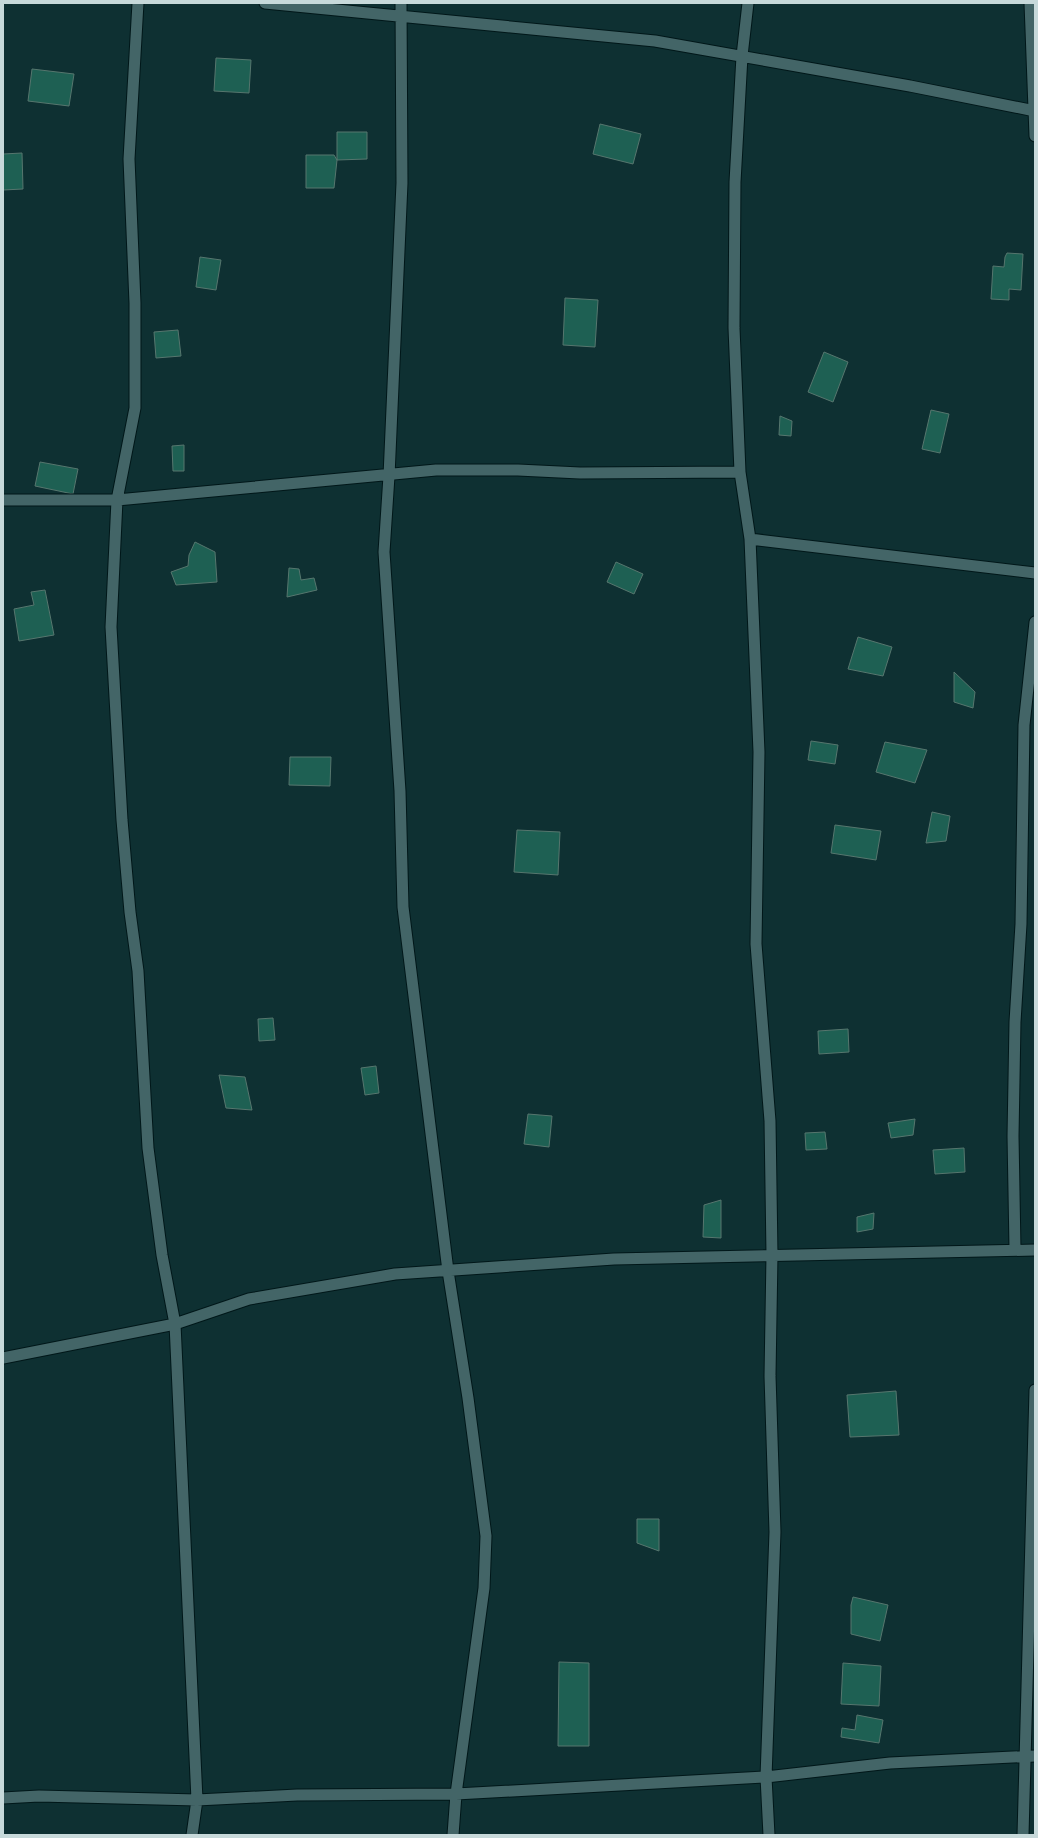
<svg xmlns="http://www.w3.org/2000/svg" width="1038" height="1838" viewBox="0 0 1038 1838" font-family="'Asap Condensed',sans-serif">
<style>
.building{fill:#1e6053;stroke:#56766e}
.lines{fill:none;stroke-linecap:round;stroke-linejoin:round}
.minor-casing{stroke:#001719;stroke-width:13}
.minor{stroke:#436567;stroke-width:11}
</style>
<rect width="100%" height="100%" fill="#0e3032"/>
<!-- building -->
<path class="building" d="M216 58 251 60 249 93 214 91Z
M32 69 74 74 69 106 28 101Z
M600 124 641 134 633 164 593 154Z
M337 132H367V159L337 160Z
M22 153 23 189 3 190V154Z
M306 155H334L337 160 334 188H306Z
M1007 253 1023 254 1021 290 1009 289V300L991 299 993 266 1004 267 1005 257Z
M200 257 221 260 216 290 196 287Z
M565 298 598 300 595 347 563 345Z
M178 330 181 356 156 358 154 332Z
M824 352 848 362 833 402 808 392Z
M931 410 949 414 940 453 922 449Z
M780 416 792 421 791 436 779 435Z
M184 445V471H173L172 446Z
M40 462 78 469 73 494 35 486Z
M195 542 215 552 217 582 176 585 171 572 188 566 189 555Z
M616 562 643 574 634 594 607 582Z
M289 568 299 569 301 580 314 578 317 590 287 597Z
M45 590 54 635 19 641 14 609 34 605 31 592Z
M858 637 892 647 883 676 848 669Z
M954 672 975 692 973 708 954 702Z
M811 741 838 745 835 764 808 760Z
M885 742 927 750 915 783 876 772Z
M290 757H331L330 786 289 785Z
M932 812 950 816 946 841 926 843Z
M835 825 881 831 876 860 831 853Z
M517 830 560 832 558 875 514 872Z
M273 1018 275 1040 259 1041 258 1019Z
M848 1029 849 1052 819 1054 818 1031Z
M376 1066 379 1093 365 1095 361 1068Z
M219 1075 245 1077 252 1110 226 1108Z
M528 1114 552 1116 549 1147 524 1144Z
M915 1119 913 1135 891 1138 888 1123Z
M825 1132 827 1149 806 1150 805 1133Z
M964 1148 965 1172 935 1174 933 1150Z
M721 1200V1238L703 1237 704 1205Z
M874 1213 873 1229 857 1232V1217Z
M896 1391 899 1435 850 1437 847 1395Z
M637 1519H659V1551L637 1543Z
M853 1597 888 1605 880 1641 851 1634V1605Z
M559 1662 589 1663V1746H558Z
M843 1663 881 1666 879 1706 841 1704Z
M857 1715 883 1720 879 1743 841 1737 842 1728 855 1730Z"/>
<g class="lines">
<defs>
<path id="minor" d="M138 3 129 159 135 303V408L117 500 111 627 122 820 130 912 138 971 148 1148 162 1255 175 1324 197 1800 192 1835
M265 3 655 41 910 86 1035 111
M401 3 402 183 389 476 384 552 400 791 403 907 448 1271 468 1398 486 1536 484 1588 456 1794 453 1835
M748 3 742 56 735 182 734 328 740 472 750 539 759 752 756 944 770 1121 772 1255 770 1376 775 1532 766 1777 769 1835
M1030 3 1035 136
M3 500H117L436 470H518L580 473 740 472
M750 539 1035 573
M1015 1249 1013 1136 1015 1022 1021 924 1024 725 1035 622
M3 1358 175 1324 249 1299 395 1274 614 1259 1035 1250
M3 1798 39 1796 197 1800 297 1795 456 1794 766 1777 890 1763 1035 1756
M1023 1835 1035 1390"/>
</defs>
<!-- minor casing -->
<use href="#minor" class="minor-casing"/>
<!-- minor -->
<use href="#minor" class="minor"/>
</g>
<!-- border -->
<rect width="1038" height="1838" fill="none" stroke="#c7d9da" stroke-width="8"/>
</svg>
